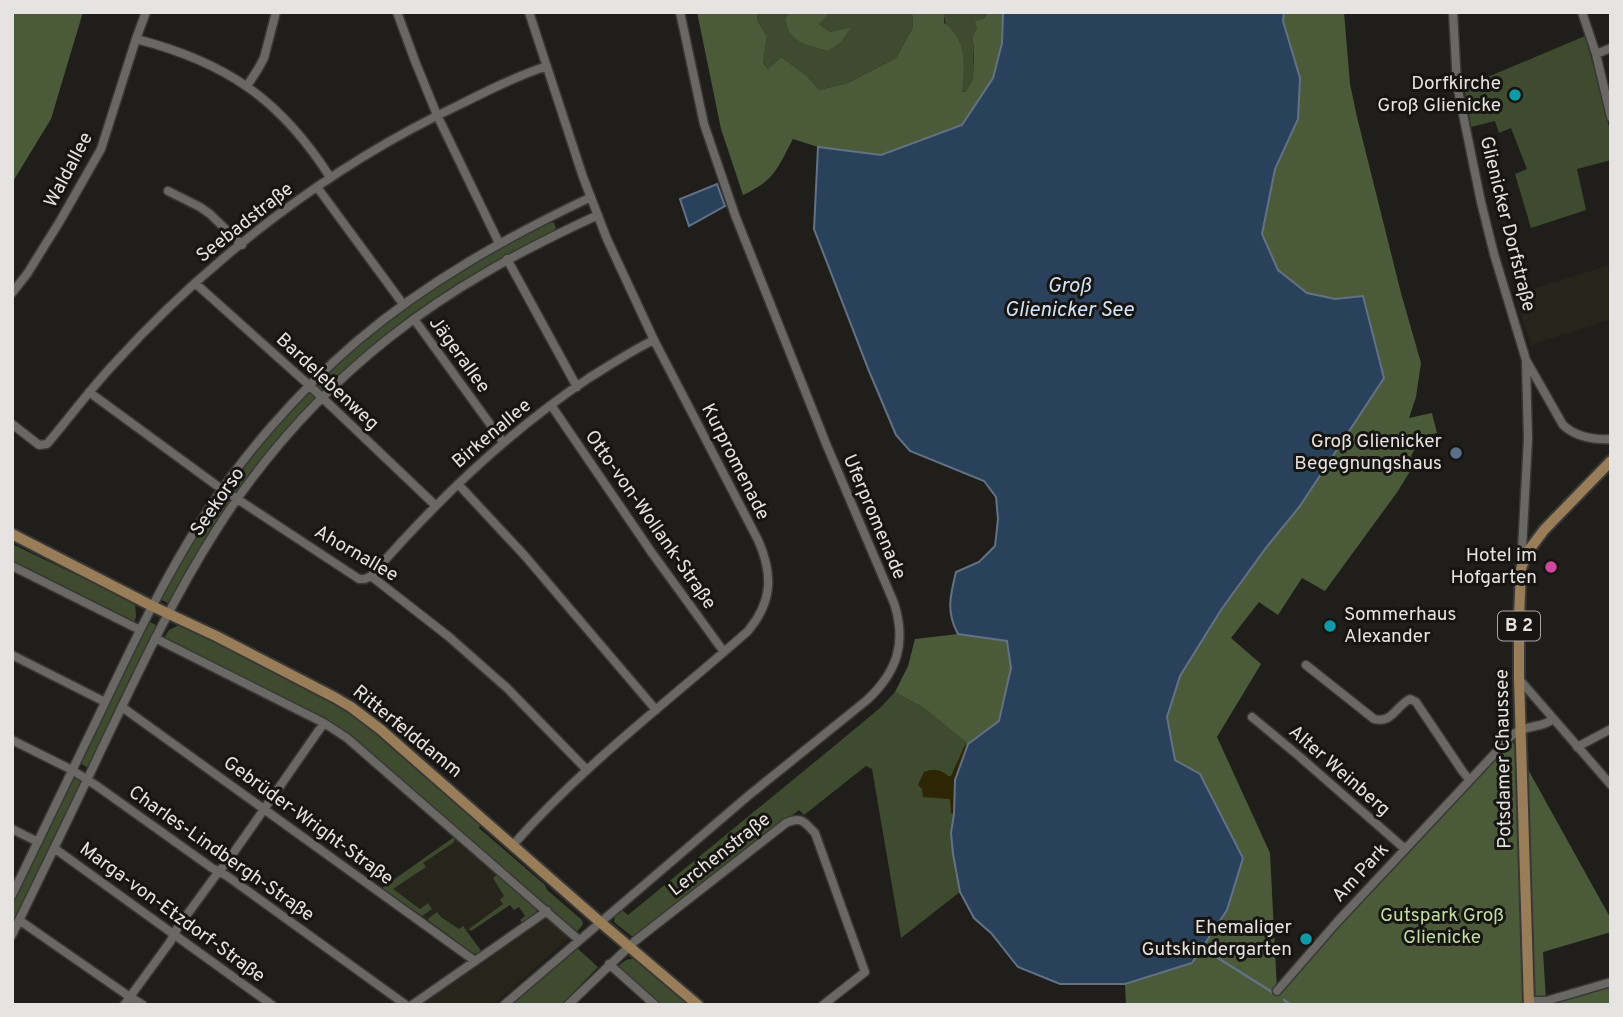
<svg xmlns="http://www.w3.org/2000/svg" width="1623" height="1017" viewBox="0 0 1623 1017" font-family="Overpass,sans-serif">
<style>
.built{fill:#27241b}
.green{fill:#3e4b2e}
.forest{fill:#4b5b39}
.sand{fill:#2d2504}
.water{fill:#2a415c;stroke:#627284;stroke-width:2}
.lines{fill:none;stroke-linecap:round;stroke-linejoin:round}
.stream{stroke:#627284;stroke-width:2.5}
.minor-casing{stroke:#393836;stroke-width:11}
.major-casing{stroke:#393836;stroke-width:14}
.minor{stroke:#696864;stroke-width:8}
.major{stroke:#997d59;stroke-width:10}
.culture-dot{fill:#0f9aa8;stroke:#161512;stroke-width:2.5}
.service-dot{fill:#5c6f8a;stroke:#161512;stroke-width:2.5}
.hotel-dot{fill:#d1479c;stroke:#161512;stroke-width:2.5}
.labels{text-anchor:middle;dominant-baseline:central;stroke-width:6;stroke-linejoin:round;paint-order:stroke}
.shield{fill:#161512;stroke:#a7a6a4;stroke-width:2}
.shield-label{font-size:18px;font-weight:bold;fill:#e5e4e2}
.poi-label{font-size:19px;fill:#e5e4e2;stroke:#161512;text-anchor:end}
.street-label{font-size:19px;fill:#e5e4e2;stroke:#161512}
.park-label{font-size:19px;fill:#c2dea3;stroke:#161512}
.water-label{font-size:21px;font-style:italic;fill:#d1e3f8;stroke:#161512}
</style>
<rect width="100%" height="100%" fill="#1f1e1b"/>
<!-- built -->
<path class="built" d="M1611 264V319L1531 345 1515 295Z
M454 837 520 895 455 940 382 888Z
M543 919 549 920 567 936V940L493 1005H421Z"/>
<!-- green -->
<path class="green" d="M757 12H790L785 19C791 44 807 45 828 51L851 27 830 32 819 24 827 16V12H912L913 27 896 58 848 83 819 90 806 75 781 57 768 69 763 63 767 36 758 22Z
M945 12H988L984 19 977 27 972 38 974 49 973 59V79L966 91 961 92C966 65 943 40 945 12Z
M1585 36 1599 86 1611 135V160L1577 169 1586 210 1531 228 1515 174 1527 169 1511 128 1499 133 1495 121 1471 127 1464 87Z
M549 221 554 223 556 228 555 230 463 281 418 312 324 392 321 393 315 387V385C345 356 376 328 410 304 454 272 501 246 549 221Z
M310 390 317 396V399L238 493 235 494 229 489V486L284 417Z
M224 493 233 500 170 604 160 599 201 526Z
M12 544 135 603 136 617 134 623 12 562Z
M148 621 158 626 89 768 79 763Z
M179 625 297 681 352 713 376 731 481 822 479 828 545 885 547 890 582 920 583 924 577 932 573 930 343 730 164 638 169 630Z
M895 692 924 708 968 744 955 780 954 814 951 833 953 854 960 892 901 938 872 769 866 766 804 815 799 810 634 938 614 922 615 914 621 909 628 915 833 747 880 708Z
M74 778 79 779 81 786 12 928V902L71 781Z
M454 837 455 839 453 843 423 863 426 867 393 889 420 909 428 903 432 909 422 916 382 888Z
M497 875 537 909 536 914 523 923 520 920 525 916 519 907 514 910 510 905 471 931 469 929 503 904 500 900 504 896 493 878Z
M437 912 441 917 459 929 463 926 482 952 474 954 428 920 430 917Z
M576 947 598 967 561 1005H509Z
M635 958 692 1005H660L619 968 618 966 626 960Z"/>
<!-- forest -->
<path class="forest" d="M12 12H83L51 119 12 183Z
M697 12H757L758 22 767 36 763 63 768 69 781 57 806 75 819 90 848 83 896 58 913 27 912 12H945L944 23C968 41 964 65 962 92L966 91 973 79 974 48 972 38 977 27 975 21 984 19 988 12H1003L1002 43 993 78 962 125 881 155 818 147 793 139C777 169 775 180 743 195L721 129Z
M790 12H827V16L819 24 830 32 851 27 841 42 828 51C807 45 790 44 785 19Z
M1284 12H1344L1350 84 1357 117 1401 293 1421 363 1416 397 1409 418 1432 413 1437 433 1421 437 1411 456 1415 463 1398 491 1325 591 1302 578 1278 615 1259 602 1231 638 1261 664 1217 737 1270 853 1277 990 1510 737 1611 919V932L1543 952 1546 1000 1611 983V1005H1126L1125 984 1192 963 1200 774 1175 760 1167 717 1180 676 1220 610 1265 549 1300 506 1384 378 1363 296 1336 299 1307 293 1278 270 1261 234 1275 169 1298 119 1300 78 1283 21Z
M958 634 1007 641 1011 668 999 721 968 744 924 708 895 692 908 666 915 639Z"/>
<!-- sand -->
<path class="sand" d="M968 744 955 780 954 814 951 813 950 799 923 797 922 789 918 785 924 772C934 768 940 769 948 776H951L965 745Z"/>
<!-- water -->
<path class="water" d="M1003 12H1284L1283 21 1300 78 1298 119 1275 169 1262 234 1278 270 1307 293 1335 299 1363 296 1384 378 1300 506 1265 549 1221 610 1180 676 1167 717 1175 760 1200 774 1243 858 1227 910 1192 963 1125 984H1060L1018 967 991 933 974 918 960 892 953 854 951 833 954 814 955 780 968 744 999 721 1011 668 1007 641 958 634C946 612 950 596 956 572L979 562 995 546 998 519 996 497 984 481 910 451 896 435 869 371 814 229 818 147 881 155 962 125 993 78 1002 43Z
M717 184 725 206 689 226 680 199Z"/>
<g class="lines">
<!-- stream -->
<path class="stream" d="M1202 948 1272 992
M1284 1000 1291 1005"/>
<defs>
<path id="minor" d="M397 12 415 61 437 115 499 243
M1453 12 1457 85 1481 202 1494 254 1526 360 1563 425C1576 437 1593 440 1611 439
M1582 12 1596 54 1611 117
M136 39C226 62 280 99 330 177
M1596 54 1611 48
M247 86 258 69 264 58 276 12
M317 187 403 304
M168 191 200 207 210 214 242 245
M507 259 577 387
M195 283 310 386 435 505
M12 293 27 274 60 221 101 149 136 39 146 12
M414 319 503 442
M89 392 216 485 359 579H365L371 576
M551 405 652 553 724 652
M12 424 39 445 47 444C69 418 89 391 112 366 209 259 328 167 459 105 487 91 517 76 547 66
M458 484 525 556 656 710
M1526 554 1522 550 1528 439 1526 363
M12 566 140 630
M371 576C436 501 506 433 589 378 610 365 631 351 654 340
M371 576 448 636 507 688 586 769
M155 638 324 723 347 738 579 940
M12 655 105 702
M1306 665 1374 719C1392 724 1396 706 1410 699L1416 702 1463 772 1469 779
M1519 679 1611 785
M122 707 475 961
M1252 717 1300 757 1405 849
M12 740 72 770 97 786 212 868 227 876 406 1005
M1577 747 1611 729
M1499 749C1505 742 1512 733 1521 730 1532 725 1544 727 1553 719
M12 829 38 842
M513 845C583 765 669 701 748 631 773 601 773 574 758 540L654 340 607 239 583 177 529 12
M54 848 272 1005
M12 895C41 834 71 774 100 713 131 648 162 582 201 521 241 456 299 391 357 341 428 281 507 237 591 197
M19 920 130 997 143 1005
M12 935C43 871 74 808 104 744 139 671 173 598 217 529 263 457 322 391 389 338 453 287 524 249 598 215
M609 964 655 1005
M1277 991 1337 922 1498 750
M1529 1001H1546L1611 982
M124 1005 170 942 178 927 219 871 224 866C258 819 290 771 324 723
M412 1005 547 911
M504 1005 748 796 867 700C897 672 907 643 894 603L827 446 735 215 704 124 680 12
M568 1005 635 941 786 823C802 816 804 822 815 833L865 972 823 1005"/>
<path id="major" d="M12 534 152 606 216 636 334 697 351 707 380 729 600 922 698 1005
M1529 1005 1519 679V618L1521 569 1526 554 1544 530 1611 461"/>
</defs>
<!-- minor casing -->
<use href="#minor" class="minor-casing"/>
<!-- major casing -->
<use href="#major" class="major-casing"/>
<!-- minor -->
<use href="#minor" class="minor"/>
<!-- major -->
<use href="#major" class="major"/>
</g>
<!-- markers -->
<g class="culture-dot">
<circle cx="1515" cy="95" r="7"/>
<circle cx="1330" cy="626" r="7"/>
<circle cx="1306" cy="939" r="7"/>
</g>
<circle class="service-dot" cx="1456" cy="453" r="7"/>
<circle class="hotel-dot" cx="1551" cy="567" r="7"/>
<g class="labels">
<!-- shield labels -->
<rect class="shield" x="1498" y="611.5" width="42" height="29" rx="5"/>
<g class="shield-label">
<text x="1519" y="626">B 2</text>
</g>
<!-- poi labels -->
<g class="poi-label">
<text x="1501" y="84">Dorfkirche<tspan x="1501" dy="22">Groß Glienicke</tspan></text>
<text x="1442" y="442">Groß Glienicker<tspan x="1442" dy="22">Begegnungshaus</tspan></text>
<text x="1537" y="556">Hotel im<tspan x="1537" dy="22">Hofgarten</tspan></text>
<text x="1344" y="615" text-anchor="start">Sommerhaus<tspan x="1344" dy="22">Alexander</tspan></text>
<text x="1292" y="928">Ehemaliger<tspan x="1292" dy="22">Gutskindergarten</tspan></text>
</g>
<!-- street labels -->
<g class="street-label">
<text transform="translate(69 170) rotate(-62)">Waldallee</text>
<text transform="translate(245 223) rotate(-38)">Seebadstraße</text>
<text transform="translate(1507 224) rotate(76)">Glienicker Dorfstraße</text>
<text transform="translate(459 355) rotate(54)">Jägerallee</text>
<text transform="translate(327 382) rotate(43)">Bardelebenweg</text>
<text transform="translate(492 434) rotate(-40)">Birkenallee</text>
<text transform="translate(735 462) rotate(63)">Kurpromenade</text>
<text transform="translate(218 502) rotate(-55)">Seekorso</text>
<text transform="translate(874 517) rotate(67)">Uferpromenade</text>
<text transform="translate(650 520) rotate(55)">Otto-von-Wollank-Straße</text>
<text transform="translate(356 554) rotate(30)">Ahornallee</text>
<text transform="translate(407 732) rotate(39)">Ritterfelddamm</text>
<text transform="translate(1504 759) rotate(-91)">Potsdamer Chaussee</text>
<text transform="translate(1339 771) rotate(41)">Alter Weinberg</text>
<text transform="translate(308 821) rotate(36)">Gebrüder-Wright-Straße</text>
<text transform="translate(221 854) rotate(35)">Charles-Lindbergh-Straße</text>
<text transform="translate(720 855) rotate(-38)">Lerchenstraße</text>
<text transform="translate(1361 873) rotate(-47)">Am Park</text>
<text transform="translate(172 913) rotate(36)">Marga-von-Etzdorf-Straße</text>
</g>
<!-- park labels -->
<g class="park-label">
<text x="1442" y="916">Gutspark Groß<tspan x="1442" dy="22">Glienicke</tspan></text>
</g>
<!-- water labels -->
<g class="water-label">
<text x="1069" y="286">Groß<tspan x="1069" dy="24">Glienicker See</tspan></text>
</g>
</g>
<!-- border -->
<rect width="1623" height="1017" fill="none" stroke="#e5e4e2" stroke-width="28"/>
</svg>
